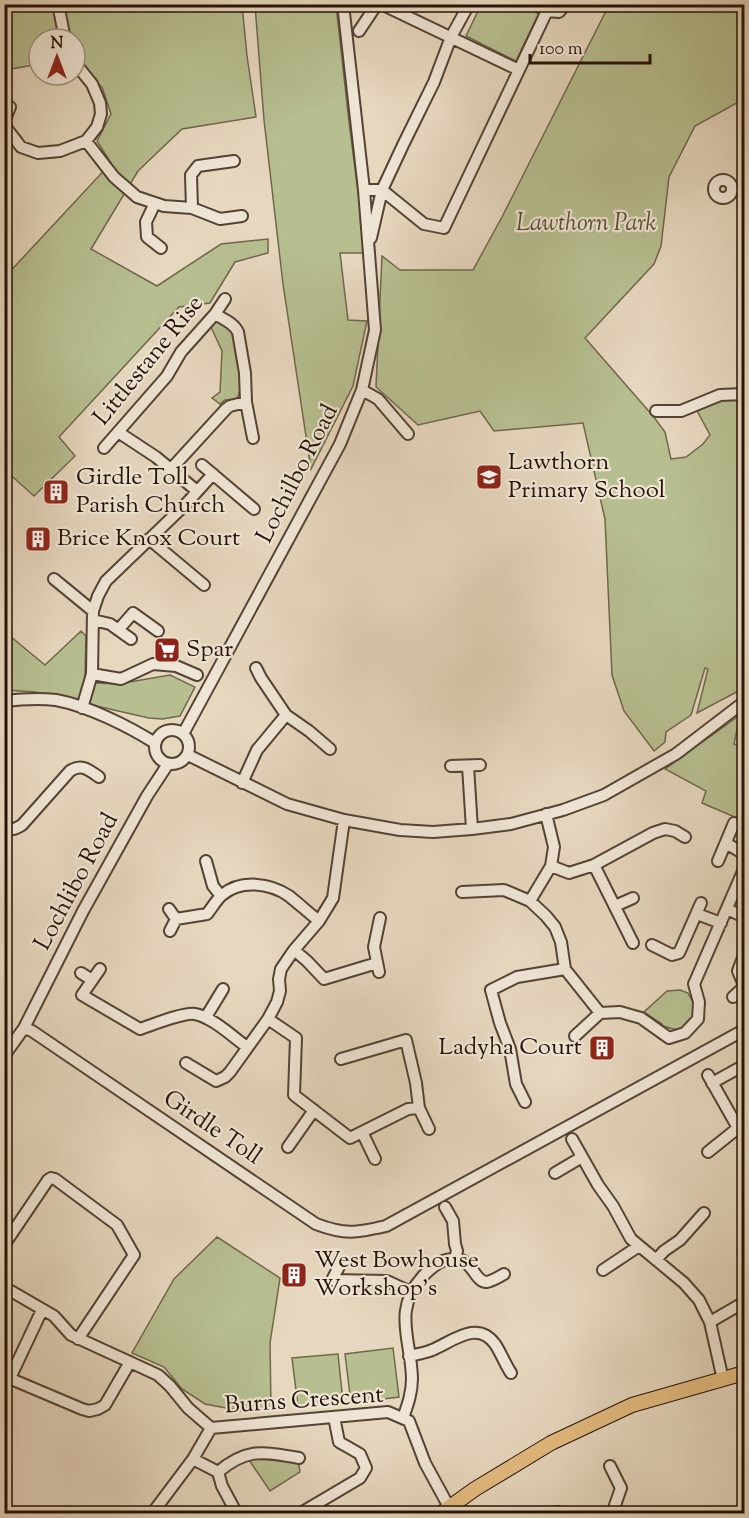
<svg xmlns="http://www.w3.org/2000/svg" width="749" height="1518" viewBox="0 0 749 1518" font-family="'Sorts Mill Goudy',serif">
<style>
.green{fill:#b7be90;stroke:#6e684b;stroke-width:1.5}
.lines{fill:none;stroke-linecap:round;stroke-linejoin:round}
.minor-casing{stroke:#544334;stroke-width:14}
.major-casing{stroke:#241206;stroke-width:16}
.minor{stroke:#efe5d5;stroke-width:10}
.major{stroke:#e3bc80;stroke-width:14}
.labels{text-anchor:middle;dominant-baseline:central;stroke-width:4.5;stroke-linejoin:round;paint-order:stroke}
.park-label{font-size:24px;font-style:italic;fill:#574e36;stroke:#efe5d5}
.street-label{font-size:24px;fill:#241206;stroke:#efe5d5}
.poi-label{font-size:24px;fill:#241206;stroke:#efe5d5;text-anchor:start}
</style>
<rect width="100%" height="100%" fill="#e6d7bf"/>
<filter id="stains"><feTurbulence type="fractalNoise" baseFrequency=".00333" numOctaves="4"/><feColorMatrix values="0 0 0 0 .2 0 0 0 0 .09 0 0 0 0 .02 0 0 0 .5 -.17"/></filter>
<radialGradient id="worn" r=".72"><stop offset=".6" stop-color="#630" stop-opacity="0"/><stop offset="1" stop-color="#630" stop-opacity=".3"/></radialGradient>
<!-- green -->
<path class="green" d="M31 4 242 5 247 56 256 117 182 129 138 171 91 249 157 286 221 244 268 239V253L235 262 210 303 179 307 59 437 75 456 34 496 5 470 4 278 111 163 97 141 111 114 102 87 75 65V39H39V64L5 70V8Z
M255 5H336L349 122 366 253H340L348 320 367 321 353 386 311 469 283 284 264 120Z
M481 5H522L539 13 516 61 466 36Z
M609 5H722L744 14V99L695 126 669 177 661 246 654 264 585 338 653 416 665 432 671 459 686 457 703 444 710 435 694 405 744 394V688L697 713 708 669 705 668 691 715 666 732 665 742 654 751 624 711 612 675 605 519 583 423 494 431 480 411 418 425 376 387 382 256 400 270H473L502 217Z
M215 320H220L232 328 242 385 237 399 225 400 220 404 212 398 220 392 222 351 210 325Z
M4 631 45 665 81 631 86 636 85 679 98 683 118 684 170 675 195 687 180 716 162 719 149 718 35 692 5 690Z
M740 715 734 744 744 748V821L702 803 706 791 665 769Z
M680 990 688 993 694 1004 692 1020C681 1031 677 1031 663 1026L662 1024 644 1012 667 991Z
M217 1237 280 1278 270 1343 271 1409 242 1411 205 1404 182 1389 164 1367 132 1353 174 1279Z
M393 1348 399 1397 351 1403 345 1354Z
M338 1354 343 1402 298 1407 292 1358Z
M247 1457 298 1460 300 1472 270 1491Z"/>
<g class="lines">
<defs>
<path id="minor" d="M58 4 65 39
M381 4 519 70
M534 4 547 11 559 12 566 4
M359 31 377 4
M4 122 10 107
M4 125 21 147 38 153 60 151 86 141 97 127 101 114 100 103 92 84 75 63
M86 141 114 177 137 197 164 206 192 208 220 219 242 216
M714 189a9 9 0 1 1 18 0a9 9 0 1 1-18 0Z
M364 190H382L403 145 434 82 451 37 469 4
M155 203 146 222 147 237 161 248
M192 208 191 175 198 166 234 161
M371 238 382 190 424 224 444 228 547 11
M215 314C223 319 234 323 238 332L245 373 246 402 253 438
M362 390 378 399 408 434
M656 411H681L720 395 744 394
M118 432 156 457 197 491
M104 448 167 376 181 352 215 314 225 299
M202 465 254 509
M171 469 226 409 230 406 246 402
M149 539 204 585
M54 579 93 611
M93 620 110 624 131 639
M119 629 133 613 158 631
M256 668 261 678 286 715
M92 674 121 679 153 664 176 666 197 675
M4 701C21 699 40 698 56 700 88 706 128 726 155 743
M82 708 92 674 93 611 98 596 106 581 185 505 213 474
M155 747a17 17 0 1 1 34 0a17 17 0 1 1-34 0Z
M183 734 340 444 362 390 375 330 364 190 343 4
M188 755 287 804 344 820 400 830 433 832 472 829 511 824 563 810 604 795 676 754 744 702
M451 766 480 765
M468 766 472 829
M242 783 257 750 286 715 309 731 330 749
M4 827C12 831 15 829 22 825L70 771C81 763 89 770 99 777
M726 843 744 854
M206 861 213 886 221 896
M718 861 734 823
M594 865 633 943
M551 866 569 873 594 865 653 833 665 829 675 831 685 837
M462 892 504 890 530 901 546 916 555 927 561 942 565 969 600 1013
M530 901 551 866 554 847 546 814
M615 906 633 898
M169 909 176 919 207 914C212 908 216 900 222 895 241 879 270 883 289 896 299 904 309 913 319 921
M727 909 744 917
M697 914 721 923
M170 931 176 919
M652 945 672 955 679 953 701 903
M294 950 307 961 324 979 377 963
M744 955 738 971 744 985
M100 969 82 995 140 1029C152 1025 184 1012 195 1014 212 1017 233 1037 247 1047
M379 972 374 947 380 918
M81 973 92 980
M733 997 744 987
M206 1017 223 989
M268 1019 296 1038 294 1095 350 1138 408 1109 419 1108
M24 1028 32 1031 316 1224C345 1235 356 1233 386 1226L744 1030
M575 1036 600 1013 620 1012 641 1018 669 1038 685 1033 698 1019 699 1002 694 984 744 869
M4 1056 24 1028 83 911 147 796 168 764
M341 1059 406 1040 416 1083 419 1108 429 1129
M186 1063 216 1081 225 1077 230 1072 268 1019 277 1002 280 991 279 979 281 969 294 950 319 921 333 898 344 820
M708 1075 738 1128 744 1126
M712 1083 739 1068
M525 1102 516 1084 510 1049 500 1023 491 990 517 977 565 969
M362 1132 375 1159
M572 1139 598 1185 613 1206 631 1239 684 1283 699 1300 710 1322 723 1380
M288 1147 314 1110
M708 1152 738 1128
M555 1173 582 1157
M445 1207 453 1221 455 1244 457 1251 455 1259
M4 1245 48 1180 51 1178 55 1179 117 1225 134 1255 78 1339
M656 1260 664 1251 680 1240 704 1213
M341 1263 332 1280 387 1281 411 1292
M603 1270 639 1246
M4 1287 54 1316 71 1335 158 1375 170 1386 188 1408 211 1428 388 1412 409 1421 425 1463 449 1507
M710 1322 741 1304 744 1299
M409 1356C417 1354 425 1353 432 1350 452 1342 477 1319 495 1344 501 1353 505 1364 511 1373
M4 1376 82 1409 89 1411 98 1409 105 1405 130 1362
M10 1378 42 1310
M403 1418C408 1404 412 1393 412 1378 411 1339 392 1310 423 1276 429 1270 437 1262 446 1260 473 1252 473 1283 487 1282 492 1281 499 1277 504 1274
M193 1459 218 1472
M610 1466 621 1488 612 1514
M154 1514V1511L193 1459 211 1428
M237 1514 222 1486 218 1472C248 1447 263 1452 299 1458
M299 1514 360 1478 366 1468 360 1454 339 1442 334 1417
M557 1514 558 1512"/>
<path id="major" d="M440 1514 475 1489 551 1443 632 1405 744 1373"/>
</defs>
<!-- minor casing -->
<use href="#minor" class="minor-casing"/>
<!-- major casing -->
<use href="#major" class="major-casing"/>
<!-- minor -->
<use href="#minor" class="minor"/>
<!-- major -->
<use href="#major" class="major"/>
</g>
<!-- icons -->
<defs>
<symbol id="school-square" viewBox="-11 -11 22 22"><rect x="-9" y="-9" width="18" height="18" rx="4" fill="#8f2418" stroke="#efe5d5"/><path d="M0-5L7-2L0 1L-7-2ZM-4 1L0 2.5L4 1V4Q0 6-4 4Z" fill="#fff"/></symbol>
<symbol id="building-square" viewBox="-11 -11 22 22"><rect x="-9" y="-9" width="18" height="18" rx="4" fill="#8f2418" stroke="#efe5d5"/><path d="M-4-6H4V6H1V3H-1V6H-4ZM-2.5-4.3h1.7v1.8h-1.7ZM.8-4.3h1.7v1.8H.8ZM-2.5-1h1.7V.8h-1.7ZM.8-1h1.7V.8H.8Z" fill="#fff"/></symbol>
<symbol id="supermarket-square" viewBox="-11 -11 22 22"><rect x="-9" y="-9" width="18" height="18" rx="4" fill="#8f2418" stroke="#efe5d5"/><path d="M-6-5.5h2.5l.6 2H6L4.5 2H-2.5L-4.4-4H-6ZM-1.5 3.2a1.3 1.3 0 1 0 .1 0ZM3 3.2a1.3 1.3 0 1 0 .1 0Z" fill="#fff"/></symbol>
</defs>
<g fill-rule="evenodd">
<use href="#school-square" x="474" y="462" width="30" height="30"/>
<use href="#building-square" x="41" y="477" width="30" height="30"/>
<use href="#building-square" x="23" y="524" width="30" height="30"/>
<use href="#supermarket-square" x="152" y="635" width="30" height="30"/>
<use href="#building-square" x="587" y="1033" width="30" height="30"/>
<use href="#building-square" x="279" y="1260" width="30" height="30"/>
</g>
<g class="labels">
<!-- park labels -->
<g class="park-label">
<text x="586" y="224">Lawthorn Park</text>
</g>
<!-- street labels -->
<g class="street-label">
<text transform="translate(149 361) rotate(-51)">Littlestane Rise</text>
<text transform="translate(298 474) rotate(-63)">Lochilbo Road</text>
<text transform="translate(77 882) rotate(-62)">Lochlibo Road</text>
<text transform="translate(212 1128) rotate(34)">Girdle Toll</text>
<text transform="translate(304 1401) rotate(-4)">Burns Crescent</text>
</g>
<!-- poi labels -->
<g class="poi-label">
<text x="508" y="463">Lawthorn<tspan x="508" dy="28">Primary School</tspan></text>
<text x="76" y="478">Girdle Toll<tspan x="76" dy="28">Parish Church</tspan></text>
<text x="57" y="539">Brice Knox Court</text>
<text x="186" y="650">Spar</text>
<text x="582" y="1048" text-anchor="end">Ladyha Court</text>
<text x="314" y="1261">West Bowhouse<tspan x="314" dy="28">Workshop's</tspan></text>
</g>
</g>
<!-- margin -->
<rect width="749" height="1518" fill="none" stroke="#e6d7bf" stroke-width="24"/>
<rect x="6" y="6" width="737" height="1506" fill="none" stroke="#241206" stroke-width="3"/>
<rect x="12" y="12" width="725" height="1494" fill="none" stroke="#241206" stroke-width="1.5"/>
<!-- north arrow -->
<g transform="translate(57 57)"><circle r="28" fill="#efe5d5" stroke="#9e9182" stroke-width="1.5"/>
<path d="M0-4.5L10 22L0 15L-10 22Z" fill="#8f2418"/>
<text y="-9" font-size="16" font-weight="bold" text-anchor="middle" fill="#241206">N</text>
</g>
<!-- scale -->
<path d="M530 54v9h120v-9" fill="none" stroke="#241206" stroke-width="3"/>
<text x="539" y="54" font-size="18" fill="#241206" stroke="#efe5d5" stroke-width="4.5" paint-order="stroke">100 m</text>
<rect width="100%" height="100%" filter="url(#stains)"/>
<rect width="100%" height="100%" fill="url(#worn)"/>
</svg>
